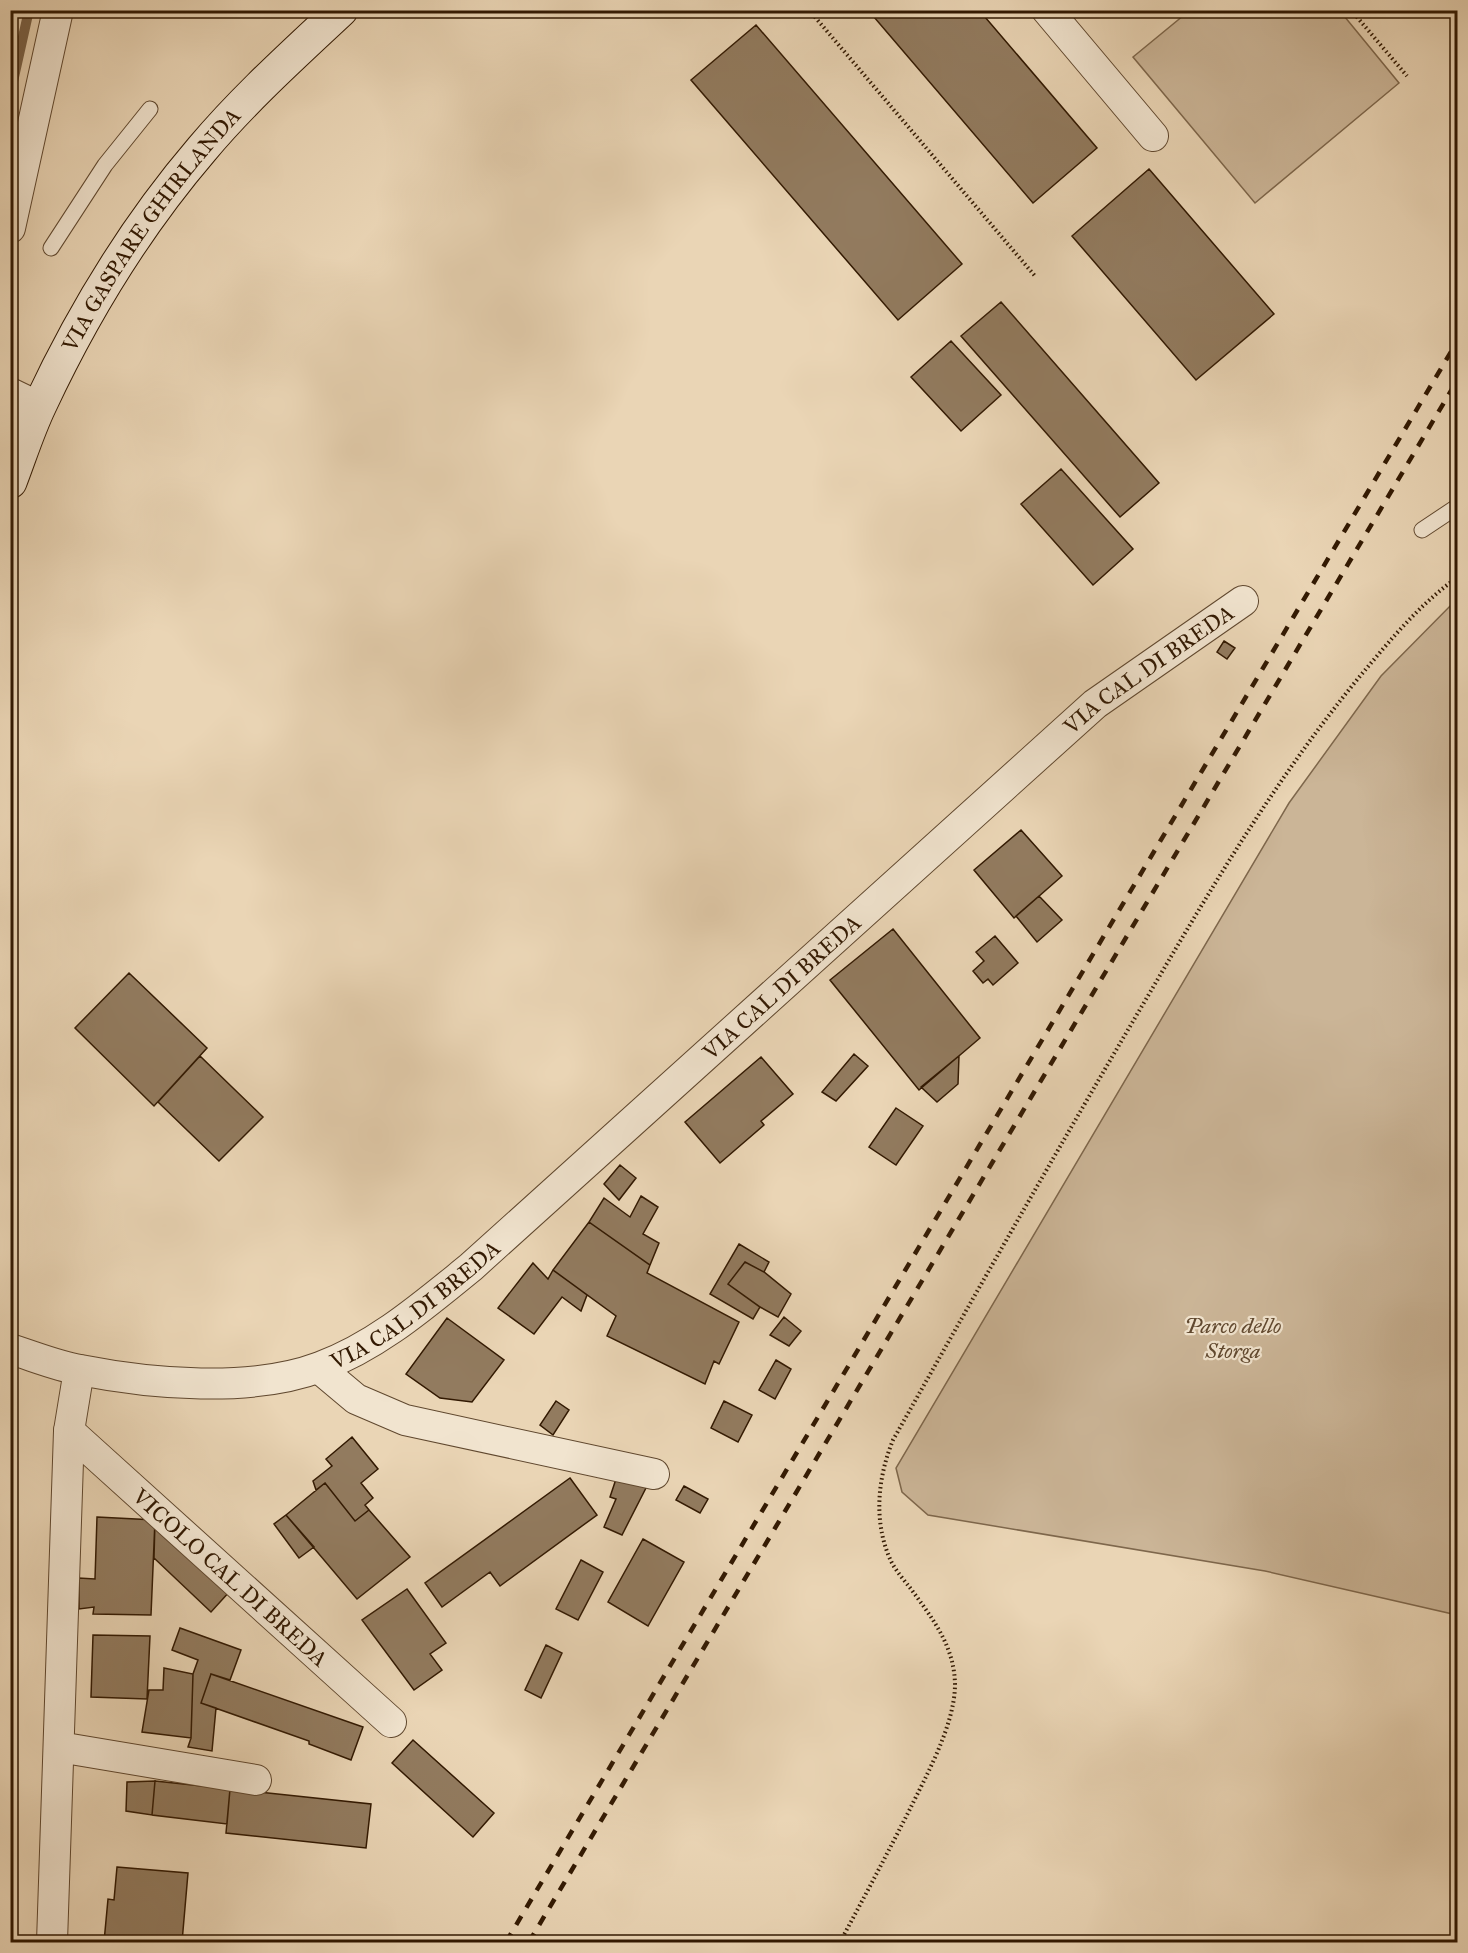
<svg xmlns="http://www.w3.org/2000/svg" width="1468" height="1953" viewBox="0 0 1468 1953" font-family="'IM FELL Great Primer',serif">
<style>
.green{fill:#cbb597;stroke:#7e674c;stroke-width:1.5}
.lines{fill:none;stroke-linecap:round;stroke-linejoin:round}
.stream{stroke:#7b6349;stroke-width:10}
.building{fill:#927b5f;stroke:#321902;stroke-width:1.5}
.lane-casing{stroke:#60482f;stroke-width:17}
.street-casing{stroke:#60482f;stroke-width:32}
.secondary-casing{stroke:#321902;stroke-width:35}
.path{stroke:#321902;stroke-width:4;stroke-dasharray:1.5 3;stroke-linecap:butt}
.lane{stroke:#f1e4cf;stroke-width:15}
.street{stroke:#f1e4cf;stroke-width:30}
.secondary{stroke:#f1e4cf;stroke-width:33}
.rail{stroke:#321902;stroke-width:4.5;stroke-dasharray:10 10;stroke-linecap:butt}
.labels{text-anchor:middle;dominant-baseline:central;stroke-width:4.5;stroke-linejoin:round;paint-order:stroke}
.street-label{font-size:22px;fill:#321902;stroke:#f1e4cf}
.park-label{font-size:22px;font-style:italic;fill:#60482f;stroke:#f1e4cf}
</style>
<rect width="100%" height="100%" fill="#ead5b5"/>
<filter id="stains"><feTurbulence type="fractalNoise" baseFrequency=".00333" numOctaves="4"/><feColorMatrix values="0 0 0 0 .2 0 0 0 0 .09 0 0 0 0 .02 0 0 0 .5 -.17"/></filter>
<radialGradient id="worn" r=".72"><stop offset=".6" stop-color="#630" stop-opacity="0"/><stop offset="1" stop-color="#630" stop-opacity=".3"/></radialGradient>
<!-- green -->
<path class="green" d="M1189 11H1340L1399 83 1255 203 1133 57Z
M1457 599V1615L1265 1571 928 1515 902 1492 896 1468 1289 803 1381 676Z"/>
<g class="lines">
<!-- stream -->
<path class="stream" d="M10 95 29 10"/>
</g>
<!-- building -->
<path class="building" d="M868 10H979L1097 148 1033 203Z
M756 25 962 264 898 320 691 80Z
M1149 169 1274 314 1196 380 1072 236Z
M1001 302 1159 483 1120 517 961 336Z
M951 341 1001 395 961 431 911 377Z
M1061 469 1133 549 1093 585 1021 504Z
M1224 641 1235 648 1227 659 1217 652Z
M1021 830 1062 876 1014 918 974 870Z
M1039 896 1062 920 1037 942 1016 916Z
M893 929 980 1038 919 1090 830 980Z
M995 936 1018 963 993 985 988 979 983 983 973 971 984 961 976 952Z
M129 973 207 1048 154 1106 75 1028Z
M854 1054 868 1066 836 1101 822 1092Z
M200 1056 263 1117 219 1161 158 1102Z
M959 1056 958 1084 937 1102 921 1087Z
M761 1057 793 1094 761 1121 764 1125 720 1163 685 1122Z
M896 1108 923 1126 896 1165 869 1147Z
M620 1165 636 1178 619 1200 604 1184Z
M641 1196 658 1207 643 1234 659 1243 650 1265 589 1222 604 1198 630 1217Z
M589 1222 650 1265 647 1273 739 1322 719 1364 714 1361 705 1384 607 1336 616 1316 553 1270Z
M739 1244 769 1262 764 1272 745 1262 728 1284 760 1307 753 1319 710 1294Z
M745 1262 764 1272 791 1294 778 1317 760 1307 728 1284Z
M533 1263 548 1279 553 1270 587 1295 581 1311 562 1297 534 1334 498 1308Z
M784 1317 801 1331 789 1346 770 1335Z
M447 1318 504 1360 472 1402 440 1398 406 1374Z
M776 1360 791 1369 775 1399 759 1390Z
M556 1401 569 1410 553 1435 540 1425Z
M724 1401 752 1415 738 1442 711 1428Z
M352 1437 378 1469 361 1483 373 1498 365 1505 369 1510 355 1521 325 1483 316 1490 313 1481 332 1466 326 1459Z
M617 1476 647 1486 622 1535 604 1527 616 1499 610 1497Z
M570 1478 597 1515 500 1586 490 1572 442 1607 425 1583Z
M325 1483 355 1521 369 1510 410 1557 357 1599 286 1515Z
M684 1486 708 1499 700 1513 676 1500Z
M286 1515 314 1547 299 1558 274 1524Z
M97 1517 155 1520 151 1615 93 1614 94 1607 79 1609V1578L95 1579Z
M155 1520 230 1591 211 1612 154 1558Z
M643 1539 684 1562 648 1626 608 1602Z
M581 1560 603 1572 578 1620 556 1609Z
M407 1589 446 1643 430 1654 442 1670 414 1690 362 1620Z
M180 1628 241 1650 230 1680 211 1674 201 1703 216 1708 212 1751 188 1747 191 1738 193 1674 198 1660 172 1650Z
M93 1635 150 1636 147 1699 91 1697Z
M546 1645 562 1653 541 1698 525 1690Z
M164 1668 193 1674 191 1738 142 1732 149 1690H163Z
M211 1674 363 1727 351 1760 309 1744V1741L201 1703Z
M413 1740 494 1813 473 1837 392 1763Z
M155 1781 152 1815 126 1811 127 1782Z
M155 1781 230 1789 227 1824 152 1815Z
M230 1789 371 1804 366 1848 226 1833Z
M117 1867 188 1873 182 1942H104L108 1899 114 1900Z"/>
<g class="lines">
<defs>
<path id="lane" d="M51 248 105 165 150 109
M1422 530 1458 506"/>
<g id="street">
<path d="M1047 10 1153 136"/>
<path d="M10 228 58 10"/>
<path d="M10 393 39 407"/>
<path id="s1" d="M10 1349C33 1356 57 1366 80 1370 151 1384 251 1393 320 1367 377 1346 424 1305 471 1267L1095 704 1243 601"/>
<path d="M319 1368 356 1399 405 1420 654 1474"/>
<path id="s2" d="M69 1431 391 1722"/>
<path d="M59 1747 256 1780"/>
<path d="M52 1942 69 1431 79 1370"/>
</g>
<g id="secondary">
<path id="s3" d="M10 482C20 456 28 430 40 405 83 313 136 226 202 149 244 99 293 55 341 10"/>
</g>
</defs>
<!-- lane casing -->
<use href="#lane" class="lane-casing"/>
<!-- street casing -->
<use href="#street" class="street-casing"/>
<!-- secondary casing -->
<use href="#secondary" class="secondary-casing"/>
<!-- path -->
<path class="path" d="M809 10 1035 276
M1351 10 1407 76
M840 1942C864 1898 887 1854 910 1809 927 1774 954 1726 955 1686 955 1647 933 1619 911 1589 904 1580 895 1570 890 1559 873 1520 878 1477 893 1440 978 1289 1064 1138 1152 989 1217 878 1283 768 1366 669 1393 637 1422 602 1458 577"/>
<!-- lane -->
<use href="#lane" class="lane"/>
<!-- street -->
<use href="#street" class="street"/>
<!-- secondary -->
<use href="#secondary" class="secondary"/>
<!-- rail -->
<path class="rail" d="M506 1942 1458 340
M529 1942 1458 379"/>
</g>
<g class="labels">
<!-- street labels -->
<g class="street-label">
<text stroke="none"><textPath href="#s3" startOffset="291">VIA GASPARE GHIRLANDA</textPath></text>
<text stroke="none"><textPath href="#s1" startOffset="1402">VIA CAL DI BREDA</textPath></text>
<text stroke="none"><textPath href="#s1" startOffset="916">VIA CAL DI BREDA</textPath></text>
<text stroke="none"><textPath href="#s1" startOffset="430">VIA CAL DI BREDA</textPath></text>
<text stroke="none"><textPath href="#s2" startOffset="218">VICOLO CAL DI BREDA</textPath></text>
</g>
<!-- park labels -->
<g class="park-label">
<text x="1233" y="1325">Parco dello<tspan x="1233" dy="25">Storga</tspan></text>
</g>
</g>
<!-- margin -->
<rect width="1468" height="1953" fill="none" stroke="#ead5b5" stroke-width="36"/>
<rect x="12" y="12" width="1444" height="1929" fill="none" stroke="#321902" stroke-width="3"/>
<rect x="18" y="18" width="1432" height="1917" fill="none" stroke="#321902" stroke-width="1.5"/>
<rect width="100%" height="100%" filter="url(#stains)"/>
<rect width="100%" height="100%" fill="url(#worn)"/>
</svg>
